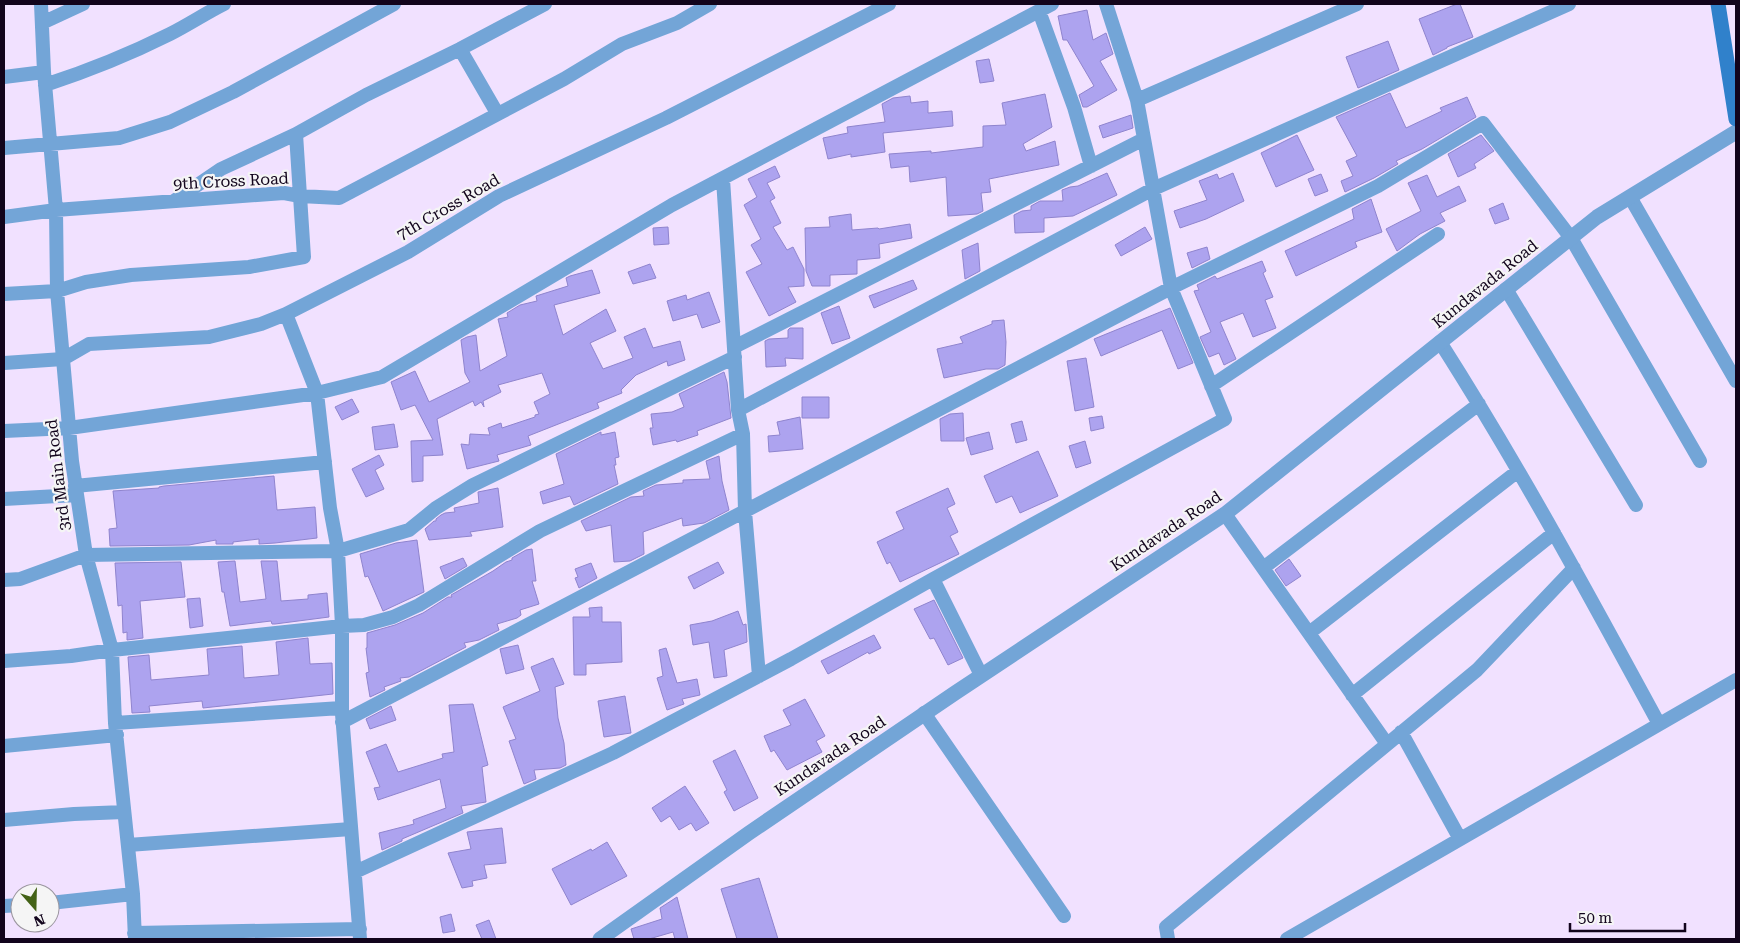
<svg xmlns="http://www.w3.org/2000/svg" width="1740" height="943" viewBox="0 0 1740 943" font-family="'Roboto Serif',serif">
<style>
.building{fill:#ada3ef;stroke:#8f84ce}
.lines{fill:none;stroke-linecap:round;stroke-linejoin:round}
.minor{stroke:#73a5d7;stroke-width:14}
.tertiary{stroke:#73a5d7;stroke-width:15}
.secondary{stroke:#3081cb;stroke-width:15}
.labels{text-anchor:middle;dominant-baseline:central;stroke-width:4.5;stroke-linejoin:round;paint-order:stroke}
.street-label{font-size:16px;fill:#12041c;stroke:#f5f5f5}
</style>
<rect width="100%" height="100%" fill="#f1e1ff"/>
<!-- building -->
<path class="building" d="M1457 4H1460L1473 37 1447 47V48L1433 55 1419 19Z
M1087 10 1093 40 1106 33 1113 54 1100 61 1117 90 1087 107H1083L1079 95 1094 86 1067 40H1063L1058 16Z
M1388 41 1399 70 1358 88 1346 57Z
M989 59 994 81 980 83 976 61Z
M1390 93 1406 128 1442 111 1440 108 1467 97 1476 117 1422 149 1396 161 1398 164 1374 178 1345 192 1341 181 1353 176 1346 161 1357 156 1336 117Z
M1045 94 1052 127 1023 144 1026 151 1055 141 1059 165 989 179 991 192 981 193 983 211 977 214 948 216 946 177 910 182 909 166 891 168 889 154 931 151V153L983 147V126L1006 125 1002 103Z
M910 96 911 103 928 101V113L952 111 953 126 883 133 885 152 851 157V154L828 159 823 138 848 133 847 127 885 122 882 104 893 98Z
M1131 115 1133 128 1103 138 1099 126Z
M1297 135 1314 170 1276 187 1261 153Z
M1481 135 1494 151 1474 164 1476 168 1458 177 1448 154Z
M775 166 780 177 767 183 775 198 770 201 781 223 773 227 787 250 793 247 804 269V286L788 287 796 302 769 316 746 272 762 264 751 245 761 239 744 205 757 197 748 179Z
M1107 173 1117 195 1073 216 1044 218V232L1015 233 1014 215 1022 211 1031 210V206L1040 201H1063L1062 190 1070 187 1078 186Z
M1233 173 1244 201 1206 219 1180 228 1174 211 1207 200 1199 181 1217 174 1219 179Z
M1321 174 1328 191 1315 196 1308 179Z
M1427 175 1437 197 1459 186 1466 201 1440 213 1445 221 1420 234 1397 251 1386 229 1421 211 1408 183Z
M1371 199 1382 232 1355 242 1357 247 1296 276 1285 251 1354 219 1352 209Z
M1503 203 1509 219 1495 224 1489 209Z
M851 214 852 230 878 228 879 229 910 224 912 238 879 244 880 258 857 260V274L830 275V286H812L806 271 805 228 830 227 829 217Z
M668 227 669 244 654 245 653 228Z
M1145 227 1152 239 1121 256 1115 245Z
M978 243 980 271 965 279 962 250Z
M1207 247 1210 259 1192 268 1187 253Z
M1262 261 1266 271 1263 273 1273 297 1265 300 1276 328 1253 337 1243 313 1220 322 1236 359 1224 365 1219 353 1209 357 1200 337 1211 332 1194 291 1199 290 1197 285 1215 276 1217 279Z
M650 264 656 278 633 284 628 272Z
M592 270 600 293 554 305 563 335 606 309 616 331 590 343 603 369 633 358 624 337 645 328 653 348 680 341 685 360 668 366 667 361 636 375 621 390 622 393 597 403 599 408 528 436 531 445 497 455 499 461 467 469 461 444 469 445 470 434 490 435 488 428 501 423 502 428 535 417V415L539 414 534 402 550 394 542 373 498 385 501 392 483 401 484 407 481 402 475 406 473 401 437 419 443 455 423 456V481L412 482 411 441 433 440 415 405 401 410 391 382 415 371 429 402 470 382 465 373 461 340 467 337 476 335 480 371 507 356 498 319 508 317 507 313 520 305 537 301 536 296 568 286 566 278 570 276Z
M913 280 917 289 874 308 869 296Z
M709 292 720 322 702 328 697 314 673 321 667 301 686 295 687 300Z
M839 306 850 338 832 344 821 313Z
M1170 308 1193 363 1178 369 1162 330 1101 356 1094 339Z
M1004 320 1006 342 1005 365 998 369H986L944 378 937 349 963 343 960 337 992 324V321Z
M790 328H803V359L785 358 786 366 766 367 765 341 769 339 788 338V330Z
M1086 358 1094 407 1075 411 1067 361Z
M724 372 727 382 731 418 697 431 698 435 677 442 676 440 653 445 650 428H653L651 414 672 412 684 407 679 394Z
M802 397H829V418H802Z
M352 399 359 412 342 420 335 407Z
M963 413 964 441H941L940 419 950 414Z
M1102 416 1104 428 1091 431 1089 418Z
M800 417 803 449 769 452 768 436 780 435 777 422Z
M1022 421 1027 440 1016 443 1011 424Z
M394 424 398 447 375 450 372 427Z
M601 432V435L615 432 619 457 615 458 616 465H614L618 484 574 505 570 496 543 504 540 492 564 484 556 454Z
M989 432 993 449 971 455 966 438Z
M1085 441 1091 463 1076 468 1069 446Z
M1038 451 1058 496 1020 513 1012 496 996 503 984 476Z
M379 455 384 465 375 470 384 489 366 497 352 469Z
M719 456 722 481 729 510 704 523 683 526 682 518 643 532 644 554 630 561 614 562 611 525 586 531 581 521 631 497 644 496 643 491 656 485 683 483V480L710 479 706 461Z
M274 476 277 510 315 507 317 538 275 543 259 544V539L233 542V544H216V540L189 545 110 546 109 529 117 528 113 491 159 488V487L164 486Z
M498 488 503 527 470 532 472 536 429 540 425 529 434 521H436V519L441 515 445 513 455 512 454 508 479 503 478 492Z
M948 488 955 504 947 508 958 532 950 536 959 554 900 582 890 562 887 564 877 542 904 529 896 512Z
M417 540 424 592 383 611 368 576 365 577 360 554 396 543Z
M532 549 536 581H532L539 604 520 610 521 615 517 618 497 624 499 630 479 640 464 643 466 647 409 677 400 678 401 681 384 687 385 690 370 697 366 673 369 672 366 648H367V633L395 625 423 613 448 597H452L451 595 493 571 506 562 512 560V558L526 550Z
M463 558 467 566 445 579 440 567Z
M1289 559 1301 576 1286 586 1275 570Z
M235 561 240 602 266 599 261 561H277L281 601 308 599V595L327 593 329 617 275 624H272L271 621 230 626 224 592H222L218 562Z
M181 562 185 597 140 601 143 638 127 640V632L123 633 122 605 118 606 115 563Z
M718 562 724 573 694 589 688 577Z
M591 563 597 578 579 588 575 578 578 577 575 569Z
M200 598 203 626 190 628 187 599Z
M934 600 963 658 948 665 934 638 930 639 914 609Z
M602 607V622H621L622 662 586 664V675H574L573 617H590L589 608Z
M738 611 743 625 746 624 747 642 724 650 727 676 714 678 709 642 693 645 690 625 712 621Z
M874 635 881 648 869 654 868 652 828 674 821 661Z
M308 638 310 664 332 663 333 694 203 708 202 701 149 706 150 712 132 713 128 657 149 655 151 680 209 675 207 649 242 646 244 678 279 675 276 642Z
M518 645 524 669 506 674 500 649Z
M666 648 677 683 697 679 700 695 682 699 684 704 667 710 657 678 663 676 659 650Z
M553 658 564 684 555 687 558 718 564 743 566 765 560 768 534 770 536 779 524 784 509 741 516 739 503 707 540 691 531 667Z
M625 696 631 733 604 737 598 701Z
M805 699 825 736 816 741 822 752 787 770 774 750 771 752 764 736 791 725 783 710Z
M473 704 488 765 482 767 486 802 461 806 463 813 402 839V841L382 850 379 833 414 824 413 820 446 808 440 779 378 800 374 788 380 787 366 752 386 744 398 772 443 758 442 754 454 752 449 705Z
M391 706 396 720 370 729 366 719Z
M735 750 758 798 734 811 724 792 727 790 713 761Z
M685 786 709 823 696 831 691 823 679 830 670 816 661 822 652 808Z
M502 828 506 863 484 865 487 878 472 881 473 886 462 888 448 853 471 849 467 832Z
M607 842 627 876 571 905 552 869 591 849 592 851Z
M759 878 778 939H737L721 889Z
M677 897 688 939H675L673 932 649 939H634L631 929 662 919 660 908Z
M451 914 455 931 443 933 440 917Z
M489 920 496 939H482L476 925Z"/>
<g class="lines">
<!-- minor -->
<path class="minor" d="M41 4 44 72 56 210 57 291 72 461 86 555 112 650 115 723 133 894 135 939
M545 4 460 49 366 95 296 134 300 196 339 198 564 79 622 44 677 23 710 4
M1039 11 1074 107 1091 166
M42 23 83 4
M460 49 497 113
M4 77 44 72
M45 85C88 71 130 54 170 34 188 25 206 13 224 4
M1137 100 1357 4
M4 148 119 138 170 122 233 92 394 4
M723 179 738 410 743 434 745 511 759 676
M1630 197 1736 381
M174 201 221 169 296 134
M4 217 56 210 284 193 300 196 304 257 249 267 131 275 86 282 57 291 4 294
M1506 289 1636 505
M286 314 317 393 330 508 338 551 342 626V714L360 939
M1440 342C1519 466 1589 595 1659 724
M734 347 1144 139
M4 363 63 359 89 344 209 337 261 324 286 314 408 252 499 196 666 118 889 4
M1211 386 1438 234
M738 410 1153 189 1569 4
M4 431 69 428 317 393 382 377 672 205 1052 4
M75 486 325 462
M4 499 76 495
M1225 514 1387 744
M1263 568 1479 404
M933 579 981 675
M4 580 20 579 86 555 338 551 409 530 436 508 473 485 735 357
M1309 633 1518 471
M4 661 71 656 112 650 342 626 364 625 393 617 419 605 540 531 743 434
M1352 695 1554 533
M924 713 1064 916
M342 722 1171 288 1378 186 1483 123 1571 238 1700 461
M115 723 341 708
M1401 732 1460 839
M4 746 117 735
M4 820 74 814 124 812
M128 845 351 829
M355 872 613 753 791 659 933 579 1225 419 1171 288 1137 100 1106 4
M50 903 133 894
M4 906 20 905
M134 933 360 929
M1168 939 1166 927 1477 670 1574 568
M1287 939 1736 680"/>
<!-- tertiary -->
<path class="tertiary" d="M600 939 749 833 955 693 1225 514 1597 217 1736 132"/>
<!-- secondary -->
<path class="secondary" d="M1718 4 1736 119"/>
</g>
<g class="labels">
<!-- street labels -->
<g class="street-label">
<text transform="translate(231 181) rotate(-3)">9th Cross Road</text>
<text transform="translate(448 207) rotate(-30)">7th Cross Road</text>
<text transform="translate(1485 284) rotate(-39)">Kundavada Road</text>
<text transform="translate(58 475) rotate(-97)">3rd Main Road</text>
<text transform="translate(1166 531) rotate(-34)">Kundavada Road</text>
<text transform="translate(830 756) rotate(-34)">Kundavada Road</text>
</g>
</g>
<!-- border -->
<rect width="1740" height="943" fill="none" stroke="#12041c" stroke-width="10"/>
<!-- north arrow -->
<g transform="translate(35 908) rotate(160)"><circle r="24" fill="#f5f5f5" stroke="#9a959e"/>
<path d="M0-4L9 19L0 12L-9 19Z" fill="#436216"/>
<text y="-8" font-size="14" font-weight="bold" text-anchor="middle" fill="#12041c">N</text>
</g>
<!-- scale -->
<path d="M1570 923v8h115v-8" fill="none" stroke="#12041c" stroke-width="2.5"/>
<text x="1578" y="923" font-size="15" fill="#12041c" stroke="#f5f5f5" stroke-width="4" paint-order="stroke">50 m</text>
</svg>
